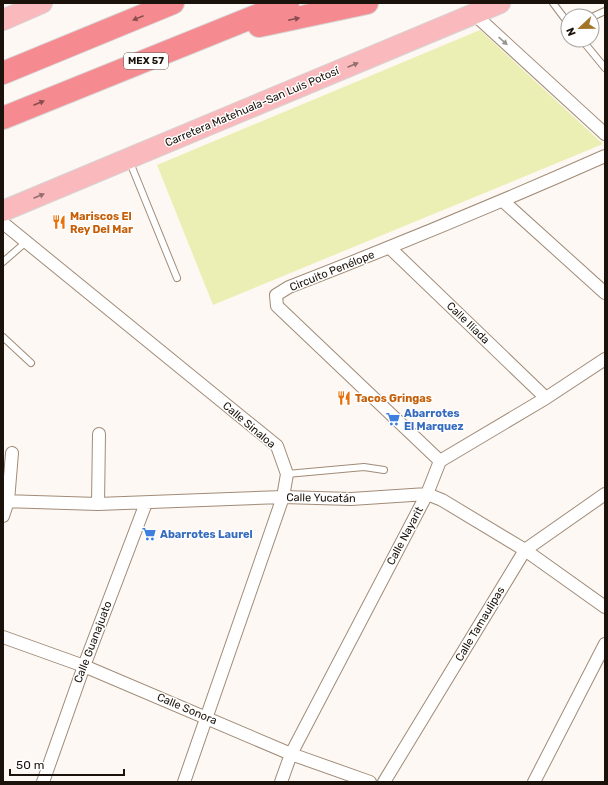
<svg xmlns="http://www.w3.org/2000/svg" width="608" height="785" viewBox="0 0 608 785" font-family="Rubik,sans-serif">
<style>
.green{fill:#ecefb3}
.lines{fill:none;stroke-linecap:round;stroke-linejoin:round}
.lane-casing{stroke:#a18b77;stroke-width:8}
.street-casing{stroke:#a18b77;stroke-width:14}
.primary-casing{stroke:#d6d5d3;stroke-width:22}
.highway-casing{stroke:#d6d5d3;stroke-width:24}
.lane{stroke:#fff;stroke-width:6}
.street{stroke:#fff;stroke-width:12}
.primary{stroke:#fab9bd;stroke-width:20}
.highway{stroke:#f68a91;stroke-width:22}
.oneway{fill:#884e4e}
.oneway2{fill:#989591}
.oneway3{fill:#966e6d}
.labels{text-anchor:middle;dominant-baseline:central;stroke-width:3;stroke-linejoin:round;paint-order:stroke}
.shield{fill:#fff;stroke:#5f5a54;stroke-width:1}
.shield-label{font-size:10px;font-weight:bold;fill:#1b130b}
.street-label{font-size:11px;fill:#1b130b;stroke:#fff}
.food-label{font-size:11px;font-weight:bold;fill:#c56008;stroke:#fff;text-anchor:start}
.shop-label{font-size:11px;font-weight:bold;fill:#366cbe;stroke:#fff;text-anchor:start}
</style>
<rect width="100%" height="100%" fill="#fdf8f4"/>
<!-- green -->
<path class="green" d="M480 30 603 144 213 305 157 165Z"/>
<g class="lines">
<defs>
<path id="lane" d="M553 3 568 23
M592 17 605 11
M582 40 605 68
M129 160 177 278
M3 262 26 242
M3 337 31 363
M287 474 364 467 384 470"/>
<path id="street" d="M474 14 605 134
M503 201 605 293
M3 223 277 446 287 474 283 497 184 782
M390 248 546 398
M440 461 277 306 276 295 289 287C395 246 501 202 605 156
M3 501 98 504 283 497 351 499 427 494 442 500 525 550 605 607
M98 504 99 434
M3 516 8 501 12 453
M3 637 84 666 291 754 370 782
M43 782 84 666 146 503
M281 782 291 754 427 494 440 461 546 398 605 359
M384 782 525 550 605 494
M534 782 605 644"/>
<path id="primary" d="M3 20 42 3
M3 211 500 3"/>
<path id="highway" d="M259 26 367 3
M3 73 173 3
M3 118 288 3"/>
</defs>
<!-- lane casing -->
<use href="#lane" class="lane-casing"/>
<!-- street casing -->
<use href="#street" class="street-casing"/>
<!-- primary casing -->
<use href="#primary" class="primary-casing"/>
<!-- highway casing -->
<use href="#highway" class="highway-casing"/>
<!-- lane -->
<use href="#lane" class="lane"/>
<!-- street -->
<use href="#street" class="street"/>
<!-- primary -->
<use href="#primary" class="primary"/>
<!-- highway -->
<use href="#highway" class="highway"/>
</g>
<!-- one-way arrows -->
<defs><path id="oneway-solid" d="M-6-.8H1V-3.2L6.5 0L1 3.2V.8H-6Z"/></defs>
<g class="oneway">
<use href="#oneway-solid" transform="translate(138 18) rotate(158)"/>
<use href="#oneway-solid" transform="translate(294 19) rotate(-12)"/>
<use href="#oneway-solid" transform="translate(39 103) rotate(-23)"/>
</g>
<use class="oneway2" href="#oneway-solid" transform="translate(503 41) rotate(42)"/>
<g class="oneway3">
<use href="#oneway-solid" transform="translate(353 65) rotate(-23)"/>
<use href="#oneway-solid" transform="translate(39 196) rotate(-23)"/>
</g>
<!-- icons -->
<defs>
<symbol id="restaurant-bare" viewBox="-9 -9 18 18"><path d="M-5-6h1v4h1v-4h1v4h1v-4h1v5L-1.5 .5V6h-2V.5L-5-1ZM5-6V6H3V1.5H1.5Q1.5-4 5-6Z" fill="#e8710a" stroke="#fff" stroke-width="2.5" paint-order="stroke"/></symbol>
<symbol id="supermarket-bare" viewBox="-9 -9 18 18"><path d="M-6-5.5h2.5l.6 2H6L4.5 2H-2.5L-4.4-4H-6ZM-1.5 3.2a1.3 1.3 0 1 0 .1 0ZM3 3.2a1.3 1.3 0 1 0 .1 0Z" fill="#3f7fe0" stroke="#fff" stroke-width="2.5" paint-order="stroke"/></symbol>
</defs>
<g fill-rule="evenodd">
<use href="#restaurant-bare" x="49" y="212" width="20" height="20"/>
<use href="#restaurant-bare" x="334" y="388" width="20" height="20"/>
<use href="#supermarket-bare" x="383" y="409" width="20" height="20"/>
<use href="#supermarket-bare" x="139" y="524" width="20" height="20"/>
</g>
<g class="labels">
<!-- shield labels -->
<rect class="shield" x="124" y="53" width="44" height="16" rx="3"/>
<g class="shield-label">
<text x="146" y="61">MEX 57</text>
</g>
<!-- street labels -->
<g class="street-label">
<text transform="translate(252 107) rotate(-23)">Carretera Matehuala-San Luis Potosí</text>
<text transform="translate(332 271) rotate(-22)">Circuito Penélope</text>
<text transform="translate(468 323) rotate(44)">Calle Iliada</text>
<text transform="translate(249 425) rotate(40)">Calle Sinaloa</text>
<text transform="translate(321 498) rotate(1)">Calle Yucatán</text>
<text transform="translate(405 536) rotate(-62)">Calle Nayarit</text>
<text transform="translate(480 624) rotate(-59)">Calle Tamaulipas</text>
<text transform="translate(93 642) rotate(-69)">Calle Guanajuato</text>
<text transform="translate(187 709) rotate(23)">Calle Sonora</text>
</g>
<!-- food labels -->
<g class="food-label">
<text x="70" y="216">Mariscos El<tspan x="70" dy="13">Rey Del Mar</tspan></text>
<text x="355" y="398">Tacos Gringas</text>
</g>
<!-- shop labels -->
<g class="shop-label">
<text x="404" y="413">Abarrotes<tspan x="404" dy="13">El Marquez</tspan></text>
<text x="160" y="534">Abarrotes Laurel</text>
</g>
</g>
<!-- border -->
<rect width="608" height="785" fill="none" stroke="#1b130b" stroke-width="8"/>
<!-- north arrow -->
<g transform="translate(580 28) rotate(248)"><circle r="19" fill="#ffffff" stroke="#a4a19d"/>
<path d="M0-3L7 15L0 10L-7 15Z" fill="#a27526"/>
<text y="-6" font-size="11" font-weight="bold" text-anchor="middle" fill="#1b130b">N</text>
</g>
<!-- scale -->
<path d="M10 769v6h114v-6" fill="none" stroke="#1b130b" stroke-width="2"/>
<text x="16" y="769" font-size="12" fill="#1b130b" stroke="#ffffff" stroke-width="3" paint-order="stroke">50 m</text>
</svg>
